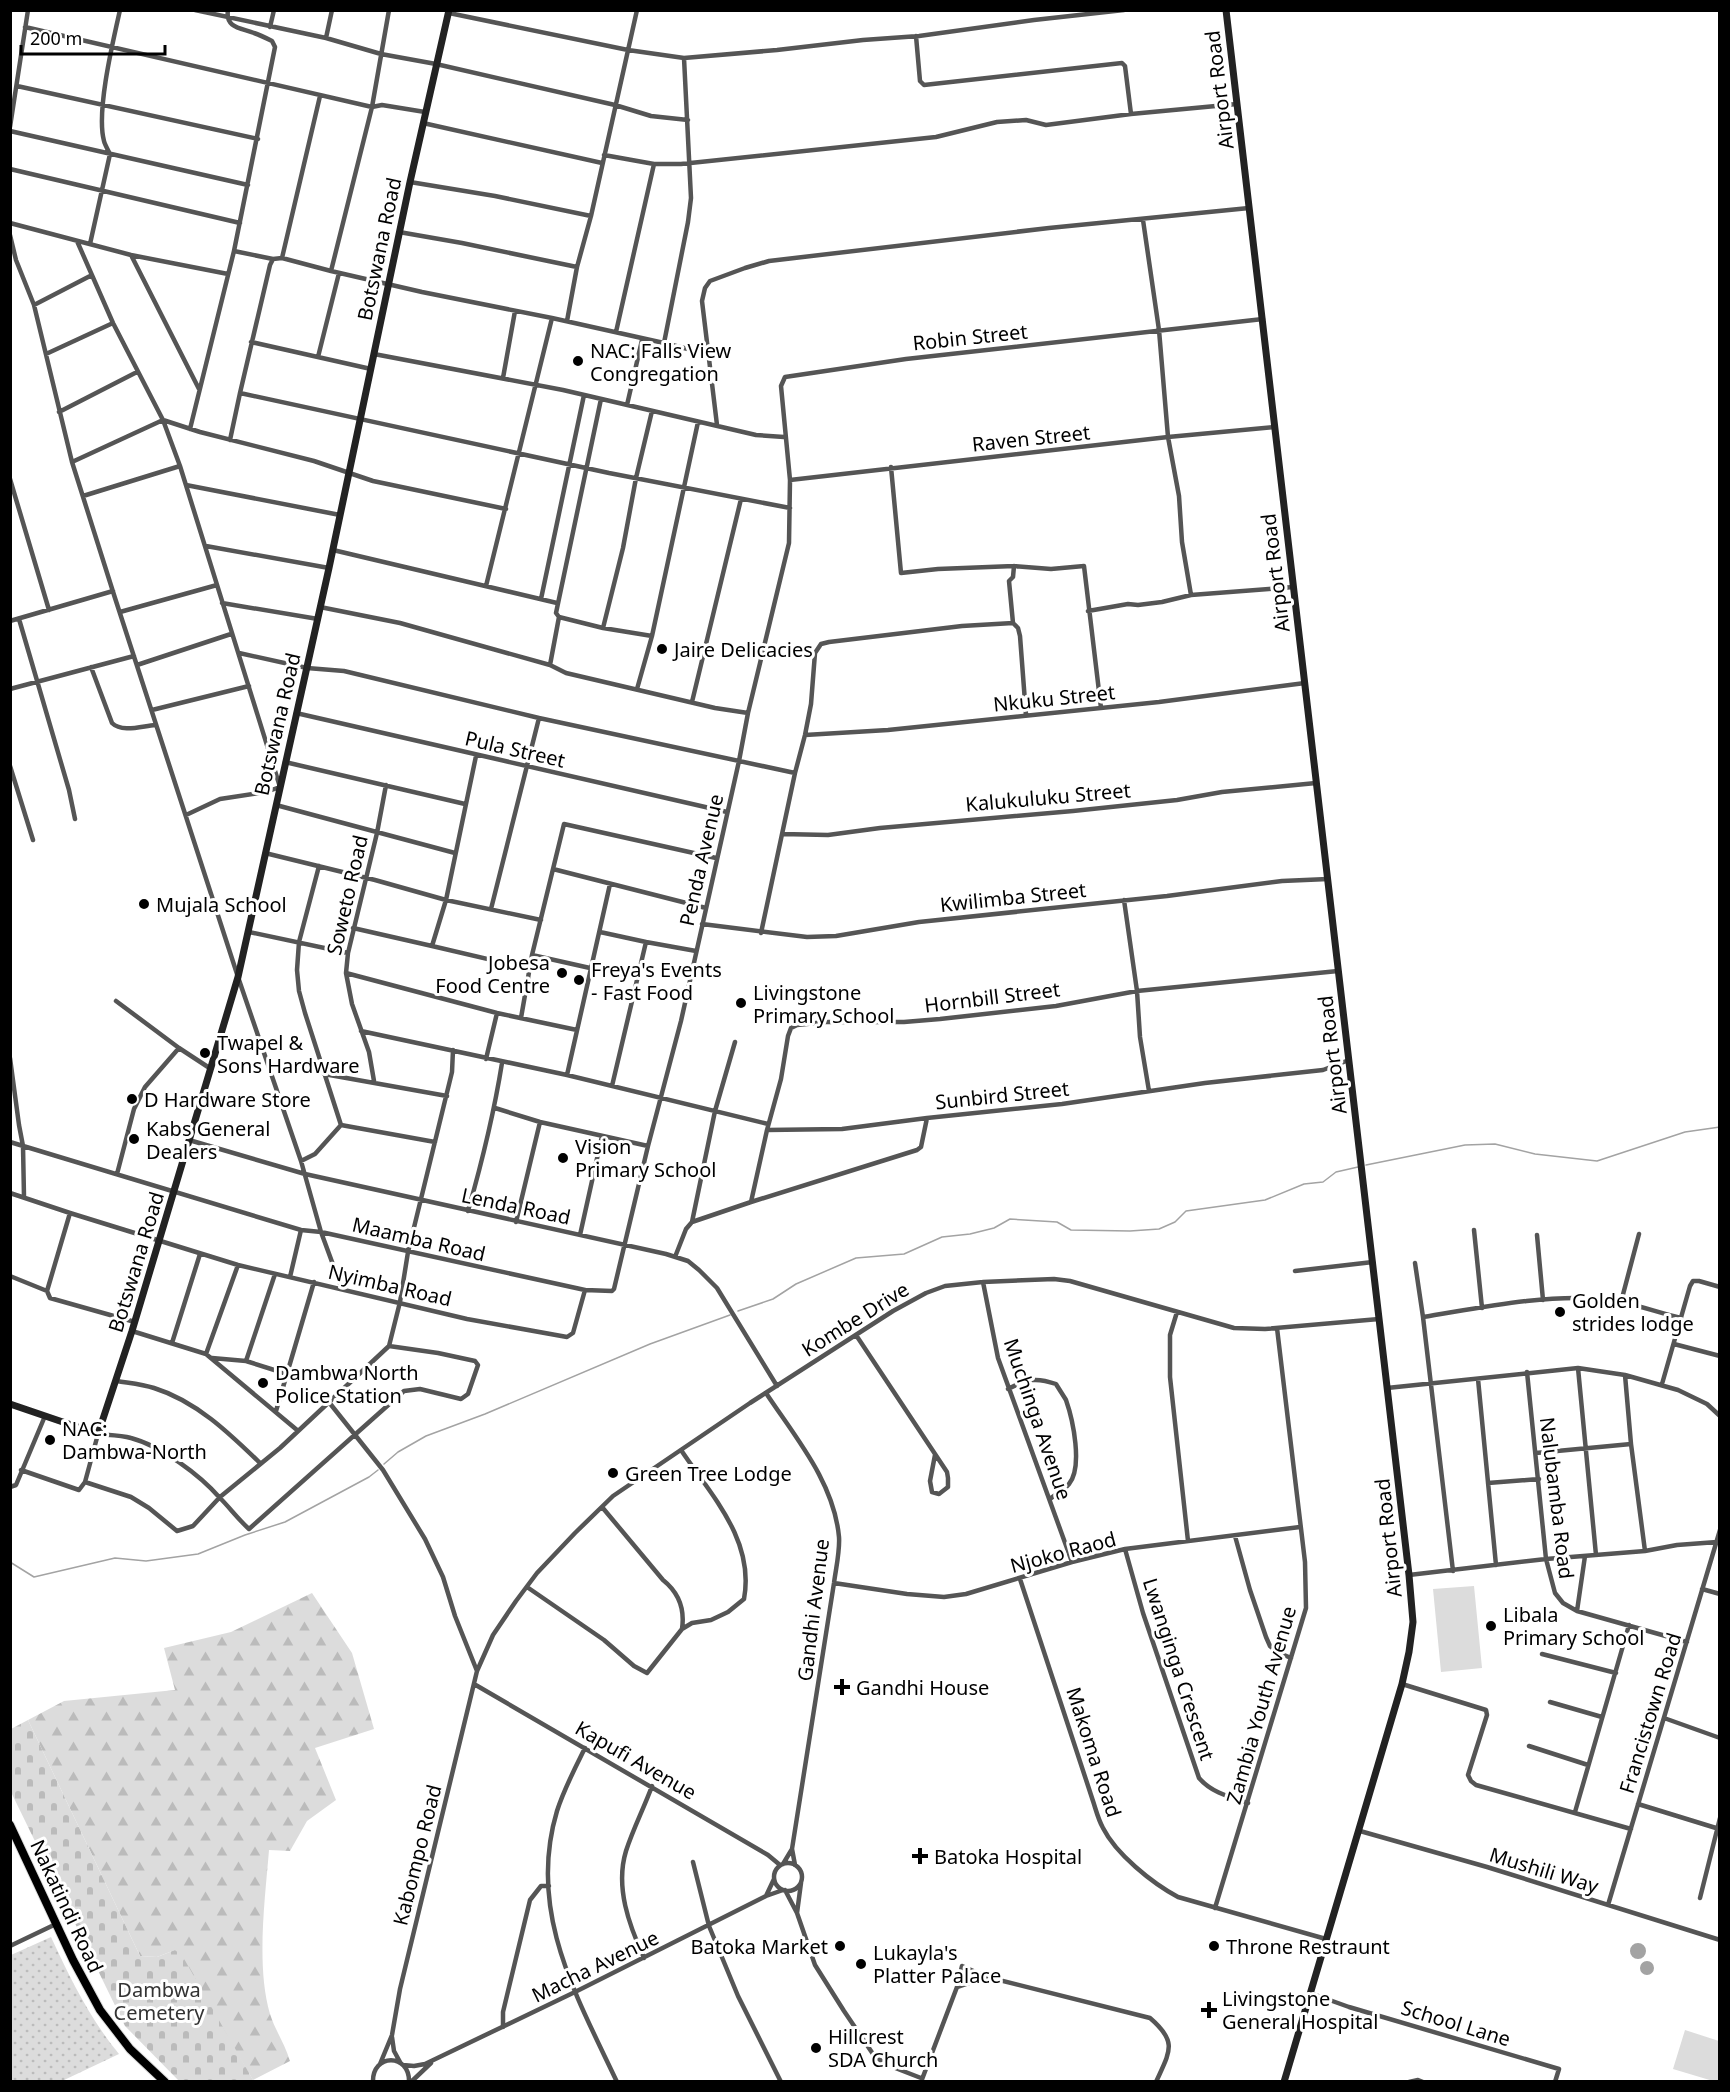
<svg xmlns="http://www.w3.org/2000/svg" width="1730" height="2092" viewBox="0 0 1730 2092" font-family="'Noto Sans',sans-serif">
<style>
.grass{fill:url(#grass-dots)}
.forest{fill:url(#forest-firs)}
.cemetery{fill:url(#cemetery-stones)}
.garden{fill:#dcdcdc}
.water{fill:#a3a3a3}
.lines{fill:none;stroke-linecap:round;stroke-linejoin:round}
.stream{stroke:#a3a3a3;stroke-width:1.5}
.highway-casing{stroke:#dbdbdb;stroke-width:10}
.street{stroke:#555;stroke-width:4.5}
.secondary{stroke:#222;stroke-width:7}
.highway{stroke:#000;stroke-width:8}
.poi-dot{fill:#000;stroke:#fff;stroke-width:2}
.labels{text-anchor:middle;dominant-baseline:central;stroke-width:6;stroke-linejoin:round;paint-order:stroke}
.street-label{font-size:20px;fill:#000;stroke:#fff}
.poi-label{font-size:20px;fill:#000;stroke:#fff;text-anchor:start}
.park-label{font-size:20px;fill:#333;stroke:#fff}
</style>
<defs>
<pattern id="grass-dots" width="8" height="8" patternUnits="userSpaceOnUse" patternTransform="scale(1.5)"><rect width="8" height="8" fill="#dcdcdc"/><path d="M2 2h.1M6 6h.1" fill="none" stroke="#bbb" stroke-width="1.8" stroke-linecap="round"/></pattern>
<pattern id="forest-firs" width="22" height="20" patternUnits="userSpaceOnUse" patternTransform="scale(1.5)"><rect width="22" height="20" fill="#dcdcdc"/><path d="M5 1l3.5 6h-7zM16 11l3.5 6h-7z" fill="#bbb"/></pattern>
<pattern id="cemetery-stones" width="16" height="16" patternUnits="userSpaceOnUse" patternTransform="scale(1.5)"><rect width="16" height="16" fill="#dcdcdc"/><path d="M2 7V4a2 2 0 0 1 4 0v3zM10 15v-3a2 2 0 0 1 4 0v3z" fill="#bbb"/></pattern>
</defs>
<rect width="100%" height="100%" fill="#fff"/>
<!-- grass -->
<path class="grass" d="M51 1937C70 1978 90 2019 119 2054L62 2081H11V1955Z"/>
<!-- forest -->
<path class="forest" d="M312 1593 352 1653 374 1729 315 1748 336 1800 307 1821 290 1851 269 1850C265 1900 256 1966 270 2014 275 2030 285 2044 290 2061L253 2080 175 1950 157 1957 140 1956 28 1720 64 1701 175 1690 164 1648 231 1632Z"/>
<!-- cemetery -->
<path class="cemetery" d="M28 1720 140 1956 157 1957 175 1950 183 1957 253 2080 249 2082 179 2081 125 2026 11 1792V1729Z"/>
<!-- garden -->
<path class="garden" d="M1474 1586 1482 1668 1441 1672 1433 1589Z
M1685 2030 1719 2041V2081H1713L1673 2069Z"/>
<!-- water -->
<path class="water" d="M1630 1951a8 8 0 1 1 16 0a8 8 0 1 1-16 0Z
M1640 1968a7 7 0 1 1 14 0a7 7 0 1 1-14 0Z"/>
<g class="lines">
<!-- stream -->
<path class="stream" d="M1366 1165 1465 1145 1495 1144 1535 1154 1597 1161 1685 1132 1720 1127
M738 1311 773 1299 796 1284 856 1258 904 1254 942 1237 970 1234 994 1228 1010 1219 1057 1222 1071 1230 1130 1231 1159 1229 1175 1222 1186 1211 1265 1200 1304 1184 1323 1182 1336 1172 1358 1167
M384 1464 398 1452 426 1436 485 1414 650 1344 730 1315
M10 1562 34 1577 115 1558 146 1561 198 1554 245 1535 285 1522 369 1477 378 1470"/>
<defs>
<path id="highway" d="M10 1825 73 1960 100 2010 130 2049 165 2082"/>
</defs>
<!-- highway casing -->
<use href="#highway" class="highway-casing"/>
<!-- street -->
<path class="street" d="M195 10 326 38 381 54 436 64 615 105 651 116 688 120
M389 10 372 107 331 271 422 292 552 318
M449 13 628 50 684 58 777 50 863 40 919 36 1034 20 1124 10
M25 27 372 107 382 105 425 112
M270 27 274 10
M916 36 920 81 924 85 1122 63 1125 66 1131 114
M326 38 332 10
M17 86 258 139
M423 123 602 163
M10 127 28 10
M10 131 248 185
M604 155 654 164H681L936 137 997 122 1026 120 1046 125 1131 114 1237 104
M10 169 240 223
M410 182 495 196 591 216
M1143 220 1159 330 1168 437 1179 496 1182 542 1191 595
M10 223 131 255 228 274
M399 232 462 243 577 267
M10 235 16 260 34 305 72 462 115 598 238 977 301 1161 321 1232 342 1289
M77 241 113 323 163 420 180 466 280 787 266 792 220 799 186 815
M90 244 110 154C108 150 105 145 104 141 96 112 113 41 120 10
M234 251 273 259
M131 255 199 389
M282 258 320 96
M34 305 92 275
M567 321 577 267 591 216 637 10
M616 332 654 164
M251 342 371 369
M664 343 708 354
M46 354 113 323
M374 354 563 390 756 435 784 437
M318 357 339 273
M503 378 515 311
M240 393 270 265 273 259 282 258 331 271
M601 399 556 613 559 617 603 628 652 636
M627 405 642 340
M59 412 137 372
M717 425 702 301 705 288 710 281 745 268 769 261 1049 228 1249 208
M190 429 234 251 275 47 272 41C266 38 260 35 254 33 241 28 225 28 228 10
M230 440 240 393 609 473 790 508
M72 462 163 420 200 432 314 461 373 481 506 509
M891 467 901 573 938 569 1014 566 1051 569 1084 566 1101 708
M10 479 49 610
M790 480 1168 437 1275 427
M186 485 340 515
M83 496 180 466
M206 546 329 568
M333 550 557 603
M486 586 552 318 664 343 688 222 691 198 684 58
M541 599 584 395
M222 603 318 619
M320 607 400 623 550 665 566 673 715 708 748 713
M1088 611 1128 604 1138 605 1162 602 1191 595 1294 587
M120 612 217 585
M19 619 69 790 75 819
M10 621 113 591
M1013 623 1009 581 1013 577 1014 566
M603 628 623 548 636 478 652 411
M239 653 307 668 344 671 539 718 795 773
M137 665 231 634
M550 665 559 617
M91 667 112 723C122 733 142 726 155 725
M10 689 134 656
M637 689 652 636 698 422
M692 702 741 499
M152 710 249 686
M296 713 727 812
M805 735 888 730 1159 702 1305 683
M476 756 446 900 432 946 530 969
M285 762 465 804
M10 766 33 840
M276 805 455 853
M782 834 828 835 880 828 1073 811 1177 800 1222 792 1316 783
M265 853 375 880 446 900 541 920
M319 866 299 942 297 970 299 991 305 1013 341 1125 435 1142
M553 869 706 908
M1124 900 1137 991 1140 1037 1149 1091
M491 909 539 718
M702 924 807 937 836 936 919 922 1167 896 1282 881 1328 879
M353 928 432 946
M249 932 348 953
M600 932 646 942 696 951
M761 933 795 773 805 735 811 704 815 653 821 644 829 642 962 626 1013 623 1018 628 1020 636 1026 715
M532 955 590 968
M346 973 497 1013 577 1030
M116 1001 179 1048 211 1069
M521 1018 532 955 564 824 716 858
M361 1031 567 1075 768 1124
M10 1058 19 1125 23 1146 24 1197
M486 1059 497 1013
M324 1074 447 1096
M567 1075 610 884
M374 1081 369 1052 352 1004 346 973 348 953 377 833 386 785
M612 1086 646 942
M495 1108 540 1122 648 1146
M767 1130 842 1129 927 1118
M189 1140 305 1174 666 1254 688 1261 699 1270 717 1288 777 1386
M10 1142 301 1230 321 1232 585 1290 612 1291 614 1289 648 1146 681 1021 739 761 748 713 789 543 790 480 781 386 785 377 906 359 1263 319
M301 1161 315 1154 341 1125
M117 1174 134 1109 145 1087 179 1048
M10 1193 70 1213 238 1265 467 1319 567 1337 573 1333 585 1290
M751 1202 767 1130 781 1079 788 1036 791 1028 797 1025 826 1022H904L940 1019 1056 1006 1137 991 1338 971
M468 1211C482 1162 494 1113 502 1063
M516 1222 540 1122
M692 1222 715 1111 735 1042
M1474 1230 1482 1308
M580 1235 602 1136
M1537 1235 1543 1300
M675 1257 686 1229 692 1222 751 1202 917 1150 921 1147 927 1118 1062 1104 1205 1083 1323 1070 1349 1060
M1415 1263 1423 1317 1453 1571
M1295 1271 1373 1262
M10 1276 47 1291 50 1298 135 1322
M290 1277 301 1230
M983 1282 998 1358 1072 1562
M47 1291 70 1213
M1621 1302 1639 1234
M1177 1312 1170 1335V1377L1188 1541
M1423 1317C1479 1308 1544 1294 1601 1299 1628 1301 1655 1312 1681 1318
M132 1331 206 1354 297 1430
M856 1335 947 1472 948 1478V1487L939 1494 932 1492 930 1481 935 1455
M172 1343 200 1254
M1674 1344 1720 1356
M206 1354 238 1265
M212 1358 246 1361 287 1374
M246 1361 275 1274
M1578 1368 1596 1555
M1527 1372 1546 1559 1555 1593 1563 1603 1577 1611 1687 1642
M1625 1375 1631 1444 1645 1551
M1478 1379 1496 1565
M117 1381C129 1383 142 1384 154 1388 196 1401 229 1433 260 1463
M1662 1384 1690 1286 1693 1281H1699L1720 1287
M1387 1388 1578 1368 1625 1375 1678 1390 1707 1404 1720 1416
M1008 1389C1027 1379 1036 1377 1056 1384 1059 1389 1063 1395 1066 1400 1073 1420 1083 1467 1069 1484 1064 1490 1056 1494 1050 1499
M766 1393C795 1437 834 1482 839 1537 840 1551 836 1568 834 1583L792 1849 795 1865
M328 1401 383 1470 425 1539 443 1577 455 1616 477 1671
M276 1411 314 1282
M1536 1453 1631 1444
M21 1470 79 1490 85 1482 98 1434C109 1435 121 1435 131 1438 161 1446 200 1475 220 1498 230 1508 238 1519 249 1529L404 1391 420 1389 461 1399 468 1394 478 1365 475 1361 438 1353 389 1346
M85 1482 131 1497 149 1508 177 1531 193 1526 220 1497 280 1448 389 1346 400 1302 408 1252 452 1072 453 1050
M1488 1483 1539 1479
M10 1487 16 1485 45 1416
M602 1507 663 1580C678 1592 685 1609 682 1629
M1235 1536 1250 1590 1266 1637 1270 1646 1277 1652 1291 1658
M1125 1549 1143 1613 1199 1778C1212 1793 1230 1797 1248 1803
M1409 1575 1546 1559 1645 1551 1677 1545 1717 1542
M1020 1579 1093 1801C1096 1810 1098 1819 1103 1828 1116 1854 1152 1883 1178 1897L1326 1939
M834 1583 907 1594 944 1597 966 1594 1072 1562 1125 1549 1300 1527
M527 1587 604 1640 634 1666 647 1673 682 1629 692 1623 711 1620 728 1612 744 1599C755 1540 711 1495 681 1450
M1702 1589 1720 1594
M1577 1611 1585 1556
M1542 1654 1616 1673
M474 1684 768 1855 780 1865
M1402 1684 1486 1710 1487 1715 1468 1775 1471 1781 1476 1785 1631 1829
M1550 1702 1602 1717
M1664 1718 1720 1738
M1529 1746 1588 1765
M585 1748C575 1768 564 1789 557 1811 527 1911 576 1995 617 2082
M1638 1804 1716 1828
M1575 1812 1629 1625
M1360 1831 1487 1867 1720 1940
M693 1862 709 1926 738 1996 781 2082
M774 1877a14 14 0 1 1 28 0a14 14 0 1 1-28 0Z
M783 1864 792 1849
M785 1890 797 1913 815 1965 844 2011 873 2054 885 2064 921 2078
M766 1896 774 1879
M1700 1898 1720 1818
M1608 1905 1720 1530
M1215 1908 1306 1608 1305 1562 1277 1328
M797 1913 801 1883
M10 1946 56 1924
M644 1958C629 1925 615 1887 626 1851 633 1829 644 1808 652 1786
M957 1987 986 1977
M1310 1993 1349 2007 1559 2069 1555 2082
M503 2027V2012L530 1900 541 1886H549
M392 2037 394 2051 400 2062
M380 2064 392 2035 400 1989 477 1671 493 1635 516 1601 537 1573 575 1533 613 1496 750 1403 893 1311 926 1293 945 1286 983 1282 1054 1279 1070 1281 1234 1328 1265 1329 1379 1319
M403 2065 414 2066 425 2064 575 1992 766 1896 783 1890
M373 2082C372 2053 410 2053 409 2082
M411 2082 431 2063
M921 2082 957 1987 962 1966 987 1977 1150 2018C1178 2042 1170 2051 1156 2082
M1409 2082 1418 2080 1423 2082"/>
<!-- secondary -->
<path class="secondary" d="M1226 10 1409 1575 1413 1622 1409 1652 1402 1684 1284 2082
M10 1404 98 1434 132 1331 238 977 329 568 410 182 449 10"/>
<!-- highway -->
<use href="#highway" class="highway"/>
</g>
<!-- markers -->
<g class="poi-dot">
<circle cx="578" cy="361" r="6"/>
<circle cx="662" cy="649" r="6"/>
<circle cx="144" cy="904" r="6"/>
<circle cx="562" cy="973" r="6"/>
<circle cx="579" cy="980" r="6"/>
<circle cx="741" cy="1003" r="6"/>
<circle cx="205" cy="1053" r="6"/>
<circle cx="132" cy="1099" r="6"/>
<circle cx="134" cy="1139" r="6"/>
<circle cx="563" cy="1158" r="6"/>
<circle cx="1560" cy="1312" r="6"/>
<circle cx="263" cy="1383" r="6"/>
<circle cx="50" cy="1440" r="6"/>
<circle cx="613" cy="1473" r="6"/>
<circle cx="1491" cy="1626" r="6"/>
<path d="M839 1678h6v6h6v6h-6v6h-6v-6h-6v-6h6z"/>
<path d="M917 1847h6v6h6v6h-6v6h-6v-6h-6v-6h6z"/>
<circle cx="840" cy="1946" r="6"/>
<circle cx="1214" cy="1946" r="6"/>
<circle cx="861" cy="1964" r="6"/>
<path d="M1206 2001h6v6h6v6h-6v6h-6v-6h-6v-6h6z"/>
<circle cx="816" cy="2048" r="6"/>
</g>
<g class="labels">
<!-- street labels -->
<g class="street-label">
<text transform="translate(1219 90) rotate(-97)">Airport Road</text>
<text transform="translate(379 249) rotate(-78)">Botswana Road</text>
<text transform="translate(970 337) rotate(-6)">Robin Street</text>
<text transform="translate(1031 438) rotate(-6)">Raven Street</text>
<text transform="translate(1275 573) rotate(-97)">Airport Road</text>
<text transform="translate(1054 698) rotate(-6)">Nkuku Street</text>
<text transform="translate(277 724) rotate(-77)">Botswana Road</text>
<text transform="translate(515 749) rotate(13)">Pula Street</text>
<text transform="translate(1048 797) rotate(-5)">Kalukuluku Street</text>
<text transform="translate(701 860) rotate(-77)">Penda Avenue</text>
<text transform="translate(347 895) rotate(-77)">Soweto Road</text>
<text transform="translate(1013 897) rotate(-6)">Kwilimba Street</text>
<text transform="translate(992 997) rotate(-7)">Hornbill Street</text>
<text transform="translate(1332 1055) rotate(-97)">Airport Road</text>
<text transform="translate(1002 1095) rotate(-6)">Sunbird Street</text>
<text transform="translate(516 1206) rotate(12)">Lenda Road</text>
<text transform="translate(419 1239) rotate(13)">Maamba Road</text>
<text transform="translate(136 1262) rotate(-73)">Botswana Road</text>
<text transform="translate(390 1285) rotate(13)">Nyimba Road</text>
<text transform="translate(855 1319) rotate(-32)">Kombe Drive</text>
<text transform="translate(1038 1419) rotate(71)">Muchinga Avenue</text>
<text transform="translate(1557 1498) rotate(83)">Nalubamba Road</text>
<text transform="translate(1388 1538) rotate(-96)">Airport Road</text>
<text transform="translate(1063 1552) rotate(-15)">Njoko Raod</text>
<text transform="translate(813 1610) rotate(-83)">Gandhi Avenue</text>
<text transform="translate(1179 1669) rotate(72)">Lwanginga Crescent</text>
<text transform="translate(1261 1705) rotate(-74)">Zambia Youth Avenue</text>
<text transform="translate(1650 1713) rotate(-73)">Francistown Road</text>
<text transform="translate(1094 1752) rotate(72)">Makoma Road</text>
<text transform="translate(636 1760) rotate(30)">Kapufi Avenue</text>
<text transform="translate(417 1855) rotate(-76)">Kabompo Road</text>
<text transform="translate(1544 1870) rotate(17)">Mushili Way</text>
<text transform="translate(67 1906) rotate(65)">Nakatindi Road</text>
<text transform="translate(595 1966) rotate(-26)">Macha Avenue</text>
<text transform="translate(1456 2023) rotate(17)">School Lane</text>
</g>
<!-- poi labels -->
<g class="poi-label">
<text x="590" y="350">NAC: Falls View<tspan x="590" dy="23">Congregation</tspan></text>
<text x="674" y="649">Jaire Delicacies</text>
<text x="156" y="904">Mujala School</text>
<text x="550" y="962" text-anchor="end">Jobesa<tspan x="550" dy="23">Food Centre</tspan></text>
<text x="591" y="969">Freya's Events<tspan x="591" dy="23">- Fast Food</tspan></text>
<text x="753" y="992">Livingstone<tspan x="753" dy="23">Primary School</tspan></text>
<text x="217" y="1042">Twapel &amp;<tspan x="217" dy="23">Sons Hardware</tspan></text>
<text x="144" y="1099">D Hardware Store</text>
<text x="146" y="1128">Kabs General<tspan x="146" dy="23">Dealers</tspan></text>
<text x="575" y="1146">Vision<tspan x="575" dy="23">Primary School</tspan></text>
<text x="1572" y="1300">Golden<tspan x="1572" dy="23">strides lodge</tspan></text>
<text x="275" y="1372">Dambwa North<tspan x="275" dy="23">Police Station</tspan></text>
<text x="62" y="1428">NAC:<tspan x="62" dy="23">Dambwa-North</tspan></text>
<text x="625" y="1473">Green Tree Lodge</text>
<text x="1503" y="1614">Libala<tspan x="1503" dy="23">Primary School</tspan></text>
<text x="856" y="1687">Gandhi House</text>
<text x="934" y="1856">Batoka Hospital</text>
<text x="828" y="1946" text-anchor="end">Batoka Market</text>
<text x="1226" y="1946">Throne Restraunt</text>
<text x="873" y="1952">Lukayla's<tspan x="873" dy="23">Platter Palace</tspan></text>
<text x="1222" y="1998">Livingstone<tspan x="1222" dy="23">General Hospital</tspan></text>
<text x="828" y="2036">Hillcrest<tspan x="828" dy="23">SDA Church</tspan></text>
</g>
<!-- park labels -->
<g class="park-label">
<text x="159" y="1989">Dambwa<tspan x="159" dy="23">Cemetery</tspan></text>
</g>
</g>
<!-- border -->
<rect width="1730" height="2092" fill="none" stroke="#000000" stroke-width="24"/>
<!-- scale -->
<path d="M21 45v9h144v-9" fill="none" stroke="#000000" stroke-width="3"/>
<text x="30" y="45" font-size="18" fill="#000000" stroke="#ffffff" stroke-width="4.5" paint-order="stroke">200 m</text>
</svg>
